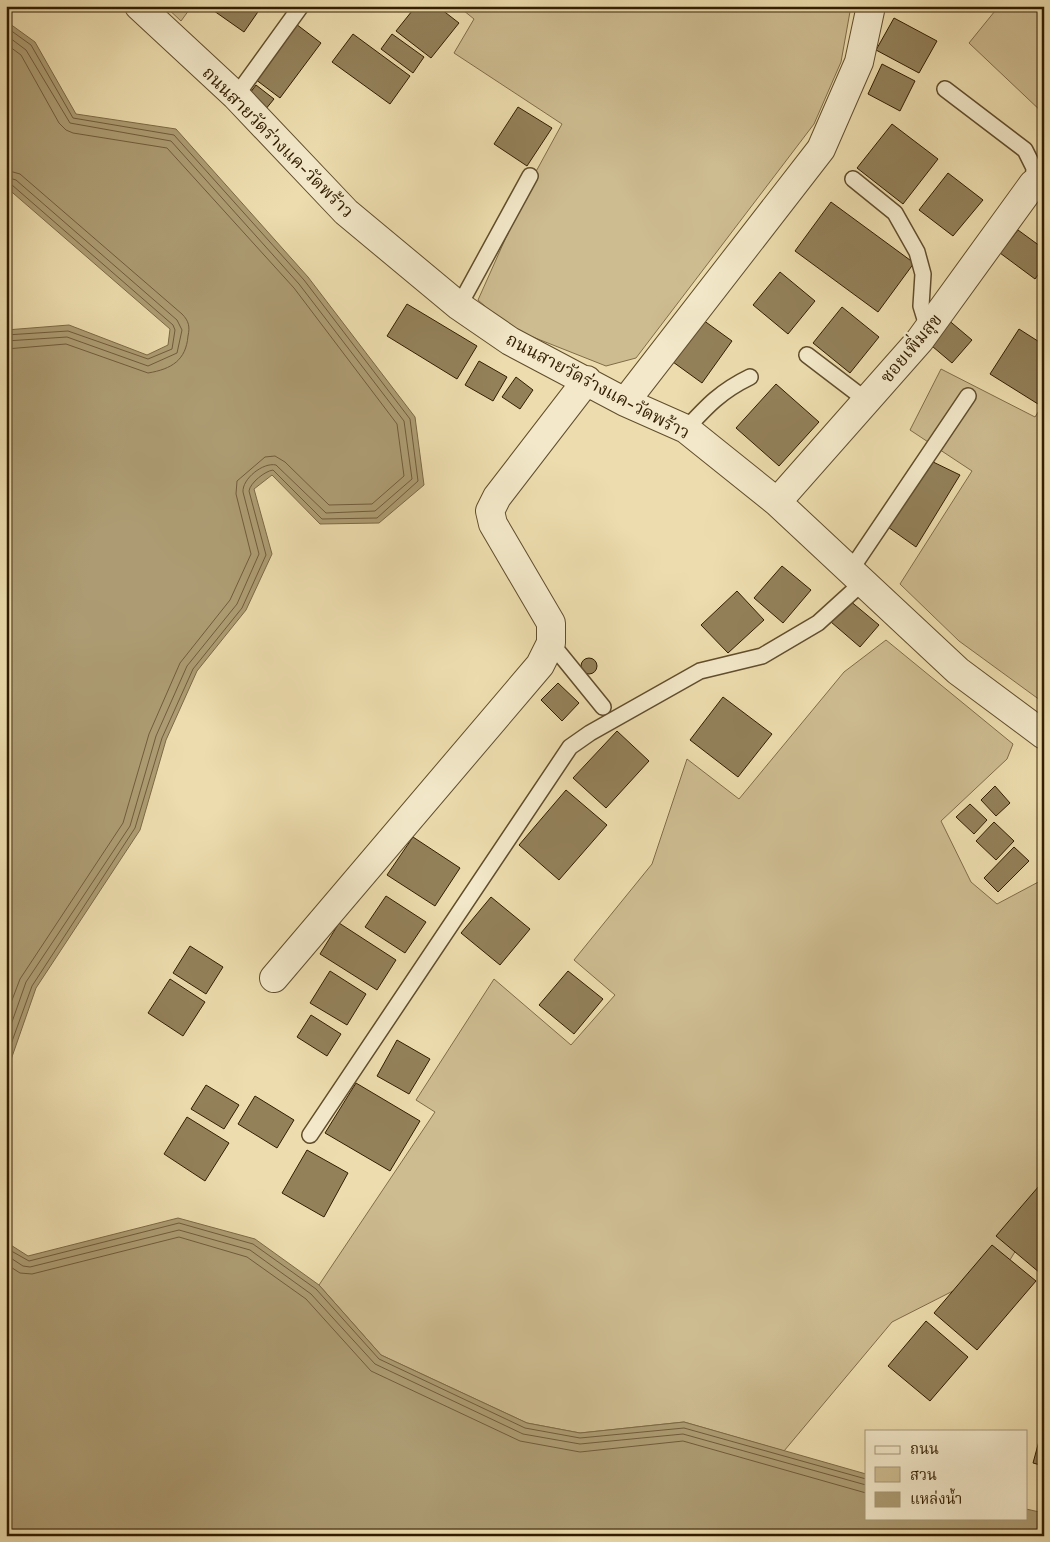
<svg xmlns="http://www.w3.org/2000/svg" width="1050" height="1542" viewBox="0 0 1050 1542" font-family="'Libre Caslon Text','Noto Serif Thai',serif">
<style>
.green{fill:#cdbc90;stroke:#806c48}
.water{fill:#ad9c73;stroke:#7c6945}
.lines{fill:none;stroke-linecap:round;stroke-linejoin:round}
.shore{stroke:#705c3a;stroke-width:1}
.building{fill:#93815a;stroke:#321d00}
.lane-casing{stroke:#614d2c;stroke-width:18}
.street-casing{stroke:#614d2c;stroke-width:30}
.lane{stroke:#f3e9ca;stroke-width:15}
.street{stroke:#f3e9ca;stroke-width:28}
.labels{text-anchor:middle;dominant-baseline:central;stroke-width:5;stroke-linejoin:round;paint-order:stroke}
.street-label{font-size:18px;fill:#321d00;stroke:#f3e9ca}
</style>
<rect width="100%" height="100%" fill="#edddae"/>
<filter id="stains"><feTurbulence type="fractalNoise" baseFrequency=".004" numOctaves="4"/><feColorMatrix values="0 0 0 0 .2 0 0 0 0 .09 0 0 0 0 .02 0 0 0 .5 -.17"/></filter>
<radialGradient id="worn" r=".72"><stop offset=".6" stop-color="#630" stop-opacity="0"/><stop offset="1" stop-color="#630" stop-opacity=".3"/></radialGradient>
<!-- green -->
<path class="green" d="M165 6H192L181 21Z
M458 6H851L841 62 814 124 636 358 606 366 510 328 478 300 533 177 562 124 454 53 474 19Z
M999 6H1044V114L969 43Z
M941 369 1035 417 1044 403V703L959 641 900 584 972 471 910 430Z
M886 640 1013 744 1007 759 941 821 971 882 997 904 1044 879V1205L1008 1263 892 1322 784 1451 684 1422 580 1433 527 1423 381 1355 319 1285 435 1112 416 1100 494 979 571 1045 615 995 574 960 652 864 687 759 739 799 844 672Z"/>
<!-- water -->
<path class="water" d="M6 21 35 42 76 114 176 129 308 277 415 417 424 485 379 523 320 524 272 475 254 489 272 554 246 610 197 671 166 740 140 830 36 988 6 1074V330L69 325 147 355 168 345 170 329 6 187Z
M178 1218 255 1239 319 1285 381 1355 527 1423 580 1433 684 1422 866 1474V1518H1026V1509L1044 1513V1536H6V1242L28 1256Z"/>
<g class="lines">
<!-- shore -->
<path class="shore" d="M6 27 31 45 73 118 174 135 304 280 410 419 418 481 377 518 322 519 273 470C265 471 250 483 249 491L266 555 242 608 193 669 162 738 135 828 32 986 6 1058
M6 35 26 50 70 123 171 141 299 284 404 421 412 479 375 511 326 513 276 465C263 462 242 479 243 492L259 554 237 604 187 666 156 736 130 826 26 982 6 1039
M6 44 21 55 59 123 66 130 73 133 167 148 294 288 397 424 404 476 372 504 329 505 285 462 275 456 265 457 237 481 236 494 251 554 230 600 180 663 149 734 123 823 20 979 6 1016
M6 170 20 174 182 314C189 321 190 327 188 336 186 360 172 369 148 373L66 344 6 349
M6 177 16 180 177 320 182 330 177 353 148 366 67 337 6 341
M6 183 12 185 173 325 175 330 172 349 148 359 68 331 6 335
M6 1248 29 1261 179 1223 253 1244 316 1289 379 1359 525 1428 580 1438 684 1428 866 1479
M6 1255 23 1266 30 1267 179 1230 250 1250 311 1294 375 1364 523 1434 580 1444 683 1434 866 1485
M6 1264 20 1273 32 1274 179 1237 247 1257 306 1299 371 1371 520 1441 580 1452 683 1441 866 1493"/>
</g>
<!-- building -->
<path class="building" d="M207 6H262L244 32Z
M416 6H437L459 23 431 58 396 31Z
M894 18 937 41 919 73 876 50Z
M296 24 321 43 280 98 255 79Z
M353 34 410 76 390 104 332 62Z
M392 34 424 57 413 73 381 49Z
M882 64 915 81 900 111 868 94Z
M256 85 274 99 265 110 247 97Z
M518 107 552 128 527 166 494 144Z
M892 124 938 159 903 204 857 168Z
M948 173 983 200 953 236 919 210Z
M831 202 914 263 878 312 795 251Z
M1018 230 1044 249V267L1035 279 1000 253Z
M780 272 815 301 788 334 753 305Z
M407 304 477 346 457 379 387 336Z
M842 307 879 337 850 373 813 343Z
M946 318 972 340 952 363 926 341Z
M703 320 732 341 702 383 673 362Z
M1019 329 1044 345V395L1038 404 990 374Z
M479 361 507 377 493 401 465 385Z
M516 377 533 390 520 409 502 397Z
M776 384 819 422 779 466 736 428Z
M929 460 960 475 916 547 888 527Z
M782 566 811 590 783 623 754 598Z
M737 591 764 620 728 653 701 625Z
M849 600 879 625 860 647 831 622Z
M581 666a8 8 0 1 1 16 0a8 8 0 1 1-16 0Z
M558 683 579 703 562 721 541 700Z
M723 697 772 734 738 777 690 740Z
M617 731 649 761 606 808 573 778Z
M995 786 1010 803 996 816 981 800Z
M566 790 607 825 559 880 519 845Z
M970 804 987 820 974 834 956 817Z
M994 822 1014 841 996 860 976 841Z
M413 837 460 868 435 906 387 875Z
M1014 847 1029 861 998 892 984 878Z
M386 896 426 922 405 953 365 927Z
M491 897 530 929 500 965 461 933Z
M339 923 396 960 377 990 320 954Z
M190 946 223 967 206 994 173 973Z
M330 971 366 994 347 1025 310 1003Z
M568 971 603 999 574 1034 539 1005Z
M170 979 205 1002 183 1036 148 1013Z
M311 1015 341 1034 327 1056 297 1037Z
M397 1040 430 1059 409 1094 377 1076Z
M356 1083 420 1121 390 1171 325 1133Z
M206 1085 239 1105 224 1129 191 1109Z
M255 1096 294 1120 277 1148 238 1124Z
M187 1117 229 1143 205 1181 164 1154Z
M307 1150 348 1173 324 1217 282 1193Z
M1039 1186 1044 1189V1269L1040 1273 996 1236Z
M992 1245 1036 1281 977 1350 934 1313Z
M926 1321 968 1357 930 1401 888 1366Z
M1042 1430 1044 1431V1466L1033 1463Z"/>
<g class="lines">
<defs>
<path id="lane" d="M945 89 1025 150 1034 168 1033 184
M236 96 301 6
M853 179 895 213 917 252 923 274 921 306 928 329
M459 306 530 176
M807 355 866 400
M686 429C707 406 721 391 750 377
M850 571 968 396
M551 643 603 707
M310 1135 570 747 590 733 700 671 762 656 818 623 862 583"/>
<path id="street" d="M139 6 236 96 346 212 459 306 510 341 625 402 686 429 777 502 958 671 1044 735
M625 402 821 149 859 62 871 6
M777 502 920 340 1033 184
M274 978 540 665 551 643V623L493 524 490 511 497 497 587 380"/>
</defs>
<!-- lane casing -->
<use href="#lane" class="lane-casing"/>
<!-- street casing -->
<use href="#street" class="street-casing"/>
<!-- lane -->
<use href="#lane" class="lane"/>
<!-- street -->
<use href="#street" class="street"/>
</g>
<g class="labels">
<!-- street labels -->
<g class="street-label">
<text transform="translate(278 142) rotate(45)">ถนนสายวัดร่างแค-วัดพร้าว</text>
<text transform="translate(911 348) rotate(-50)">ซอยเพิ่มสุข</text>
<text transform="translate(598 386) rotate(28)">ถนนสายวัดร่างแค-วัดพร้าว</text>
</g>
</g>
<!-- margin -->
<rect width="1050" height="1542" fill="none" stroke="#edddae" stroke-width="25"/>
<rect x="8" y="8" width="1035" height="1527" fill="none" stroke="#321d00" stroke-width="2.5"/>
<rect x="12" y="12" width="1025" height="1517" fill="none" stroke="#321d00"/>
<!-- legend -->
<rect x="865" y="1430" width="162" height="90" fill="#f3e9ca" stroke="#a69779"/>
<rect x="875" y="1446" width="25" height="8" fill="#f3e9ca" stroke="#a69779"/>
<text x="910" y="1454" font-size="15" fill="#321d00">ถนน</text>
<rect x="875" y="1467" width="25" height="15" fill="#cdbc90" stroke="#a69779"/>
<text x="910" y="1480" font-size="15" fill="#321d00">สวน</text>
<rect x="875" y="1492" width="25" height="15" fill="#ad9c73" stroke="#a69779"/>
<text x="910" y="1504" font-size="15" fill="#321d00">แหล่งน้ำ</text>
<rect width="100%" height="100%" filter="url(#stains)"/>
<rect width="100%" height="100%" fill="url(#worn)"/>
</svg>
